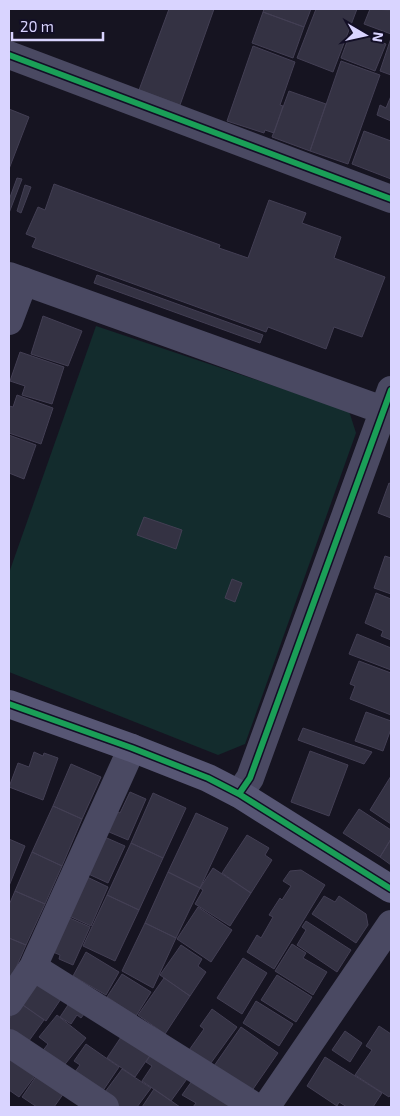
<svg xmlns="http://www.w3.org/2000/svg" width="400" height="1116" viewBox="0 0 400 1116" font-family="'Exo 2',sans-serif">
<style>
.green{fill:#132c2d}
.building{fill:#343243;stroke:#433f54}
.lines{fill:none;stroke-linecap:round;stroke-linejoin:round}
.street{stroke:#4a4962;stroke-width:28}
.secondary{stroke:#575674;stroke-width:28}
.cycleway-casing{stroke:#130f26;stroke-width:9}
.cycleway{stroke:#1a9f57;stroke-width:6}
</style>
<rect width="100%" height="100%" fill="#161421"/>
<!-- green -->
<path class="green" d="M96 326 349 411 356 433 245 744 218 755 9 672V573Z"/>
<!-- building -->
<path class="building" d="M169 9H214L180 105 139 90Z
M264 9H311L304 27 263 12Z
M316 9H357L333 72 297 58Z
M370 9 391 10V34L364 24Z
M263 12 304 27 293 58 252 43Z
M351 31 386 44 375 71 341 58Z
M391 38V75L380 71Z
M253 46 295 62 280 105 283 106 274 133 265 130 264 133 227 121Z
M341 61 380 75 348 164 310 151Z
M289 91 326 104 310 151 272 137Z
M391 96V121L377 115 380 105 386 108Z
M9 109 29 117 9 169Z
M364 131 391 141V179L352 164Z
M17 178 22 179 9 213V200Z
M54 184 220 245 219 248 248 258 269 200 306 213 302 223 341 237 334 258 385 277 362 337 334 327 326 349 268 327 266 332 32 247 36 238 26 234 38 207 45 210Z
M25 185 31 187 21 213 17 211Z
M97 275 263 335 260 343 94 283Z
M43 316 82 331 68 366 31 354Z
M20 352 64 367 52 404 22 395 25 386 10 381Z
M17 395 53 408 41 444 9 433V406L13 407Z
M9 435 36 445 24 479 9 473Z
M389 483 391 484V518L378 513Z
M144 517 182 530 176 549 137 535Z
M385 556 391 558V594L374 588Z
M232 579 242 583 235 602 225 598Z
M376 593 391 599V640L381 636 383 631 365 623Z
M357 634 391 648V670L349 654Z
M359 661 391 673V715L350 699 355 686 350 684Z
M366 712 391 721V729L383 751 355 741Z
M303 728 372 752 364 764 298 740Z
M310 751 348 765 329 816 291 802Z
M34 752 43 756 44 753 58 758 43 800 9 787 18 763 29 767Z
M71 764 101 777 82 819 53 806Z
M391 776V824L370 810Z
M130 792 146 799 128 840 102 829 112 809 120 813Z
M153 793 186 808 163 858 131 843Z
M53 806 82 819 62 866 32 852Z
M359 809 391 830V839L380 857 343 833Z
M196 813 228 828 200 888 168 872Z
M100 835 125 846 108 883 84 872Z
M247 835 269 848 265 855 272 860 251 893 222 873Z
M9 839 25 846 9 886Z
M391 839V865L380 857Z
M131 843 163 858 139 910 107 895Z
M32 852 62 866 45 904 15 891Z
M213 868 251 893 230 926 195 904 203 890 200 888Z
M301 870 325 885 274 969 247 952 257 935 261 938 273 917 269 915 280 898 282 900 291 886 283 881 290 871Z
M168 872 200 888 176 938 145 923Z
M85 876 108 887 91 926 67 915Z
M15 891 45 904 26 945 9 938V905Z
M107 895 139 910 115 961 83 946Z
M324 896 335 902 339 896 366 914 368 925 356 943 312 914Z
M198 907 232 930 211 962 177 939Z
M63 915 90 927 73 965 59 959 60 955 48 950Z
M306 921 351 950 337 972 297 945 306 930 302 927Z
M145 923 176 938 153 988 122 971Z
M9 938 26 945 11 979 9 978Z
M292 944 306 953 303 958 327 972 313 995 275 971Z
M181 945 202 959 198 966 206 972 190 996 160 975Z
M86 952 119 972 106 995 73 976Z
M243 958 267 973 242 1014 217 998Z
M122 974 151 992 136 1016 107 997Z
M39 975 65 993 46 1021 20 1003Z
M277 975 312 997 296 1022 261 1000Z
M164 978 190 996 165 1034 138 1015Z
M72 999 88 1009 81 1018 77 1015 71 1024 60 1017Z
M256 1001 293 1024 279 1046 243 1023Z
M20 1003 44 1020 26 1045 9 1033V1019Z
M212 1009 237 1027 208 1067 187 1053 204 1029 200 1026Z
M57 1015 86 1038 62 1068 41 1053 48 1044 39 1037Z
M379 1026 391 1034V1094L389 1097 355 1075 372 1050 366 1046Z
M241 1027 278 1053 251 1092 214 1066Z
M125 1031 153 1051 135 1077 107 1058Z
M345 1031 362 1043 350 1062 332 1050Z
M86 1044 119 1067 100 1095 72 1076 80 1065 74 1061Z
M153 1051 189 1076 171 1101 142 1081 152 1066 146 1062Z
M9 1056 35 1076 19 1097 9 1090Z
M325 1057 382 1093 373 1107H347L339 1102 337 1106 307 1086Z
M122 1069 151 1088 137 1107H120L102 1096Z
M37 1075 64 1093 54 1107H37L22 1097Z
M194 1078 238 1107H193L196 1103 182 1095Z
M154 1089 180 1107H142Z"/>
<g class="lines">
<!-- street -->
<path class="street" d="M9 55 391 199
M9 276 391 413
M9 321 24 281
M239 794 250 778 391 390
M33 967 256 1107
M9 1002 33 967 132 748
M9 1043 105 1107
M266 1107 391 924"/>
<!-- secondary -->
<path class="secondary" d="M9 704 132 748 208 778 239 794 391 889"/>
<defs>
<path id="cycleway" d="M9 55 391 199
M9 704 132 748 208 778 239 794 391 889
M239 794 250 778 391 390"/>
</defs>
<!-- cycleway casing -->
<use href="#cycleway" class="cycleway-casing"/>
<!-- cycleway -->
<use href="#cycleway" class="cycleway"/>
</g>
<!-- border -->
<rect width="400" height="1116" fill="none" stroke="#d9d4ff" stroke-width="20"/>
<!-- north arrow -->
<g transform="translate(365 35) rotate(99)" stroke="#130f26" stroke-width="4" paint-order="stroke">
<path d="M0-4L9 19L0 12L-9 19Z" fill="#d9d4ff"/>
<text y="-8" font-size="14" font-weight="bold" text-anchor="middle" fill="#d9d4ff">N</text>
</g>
<!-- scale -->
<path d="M12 32v8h91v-8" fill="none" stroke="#d9d4ff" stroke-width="2.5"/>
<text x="20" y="32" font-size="15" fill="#d9d4ff" stroke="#130f26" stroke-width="4" paint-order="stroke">20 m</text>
</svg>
